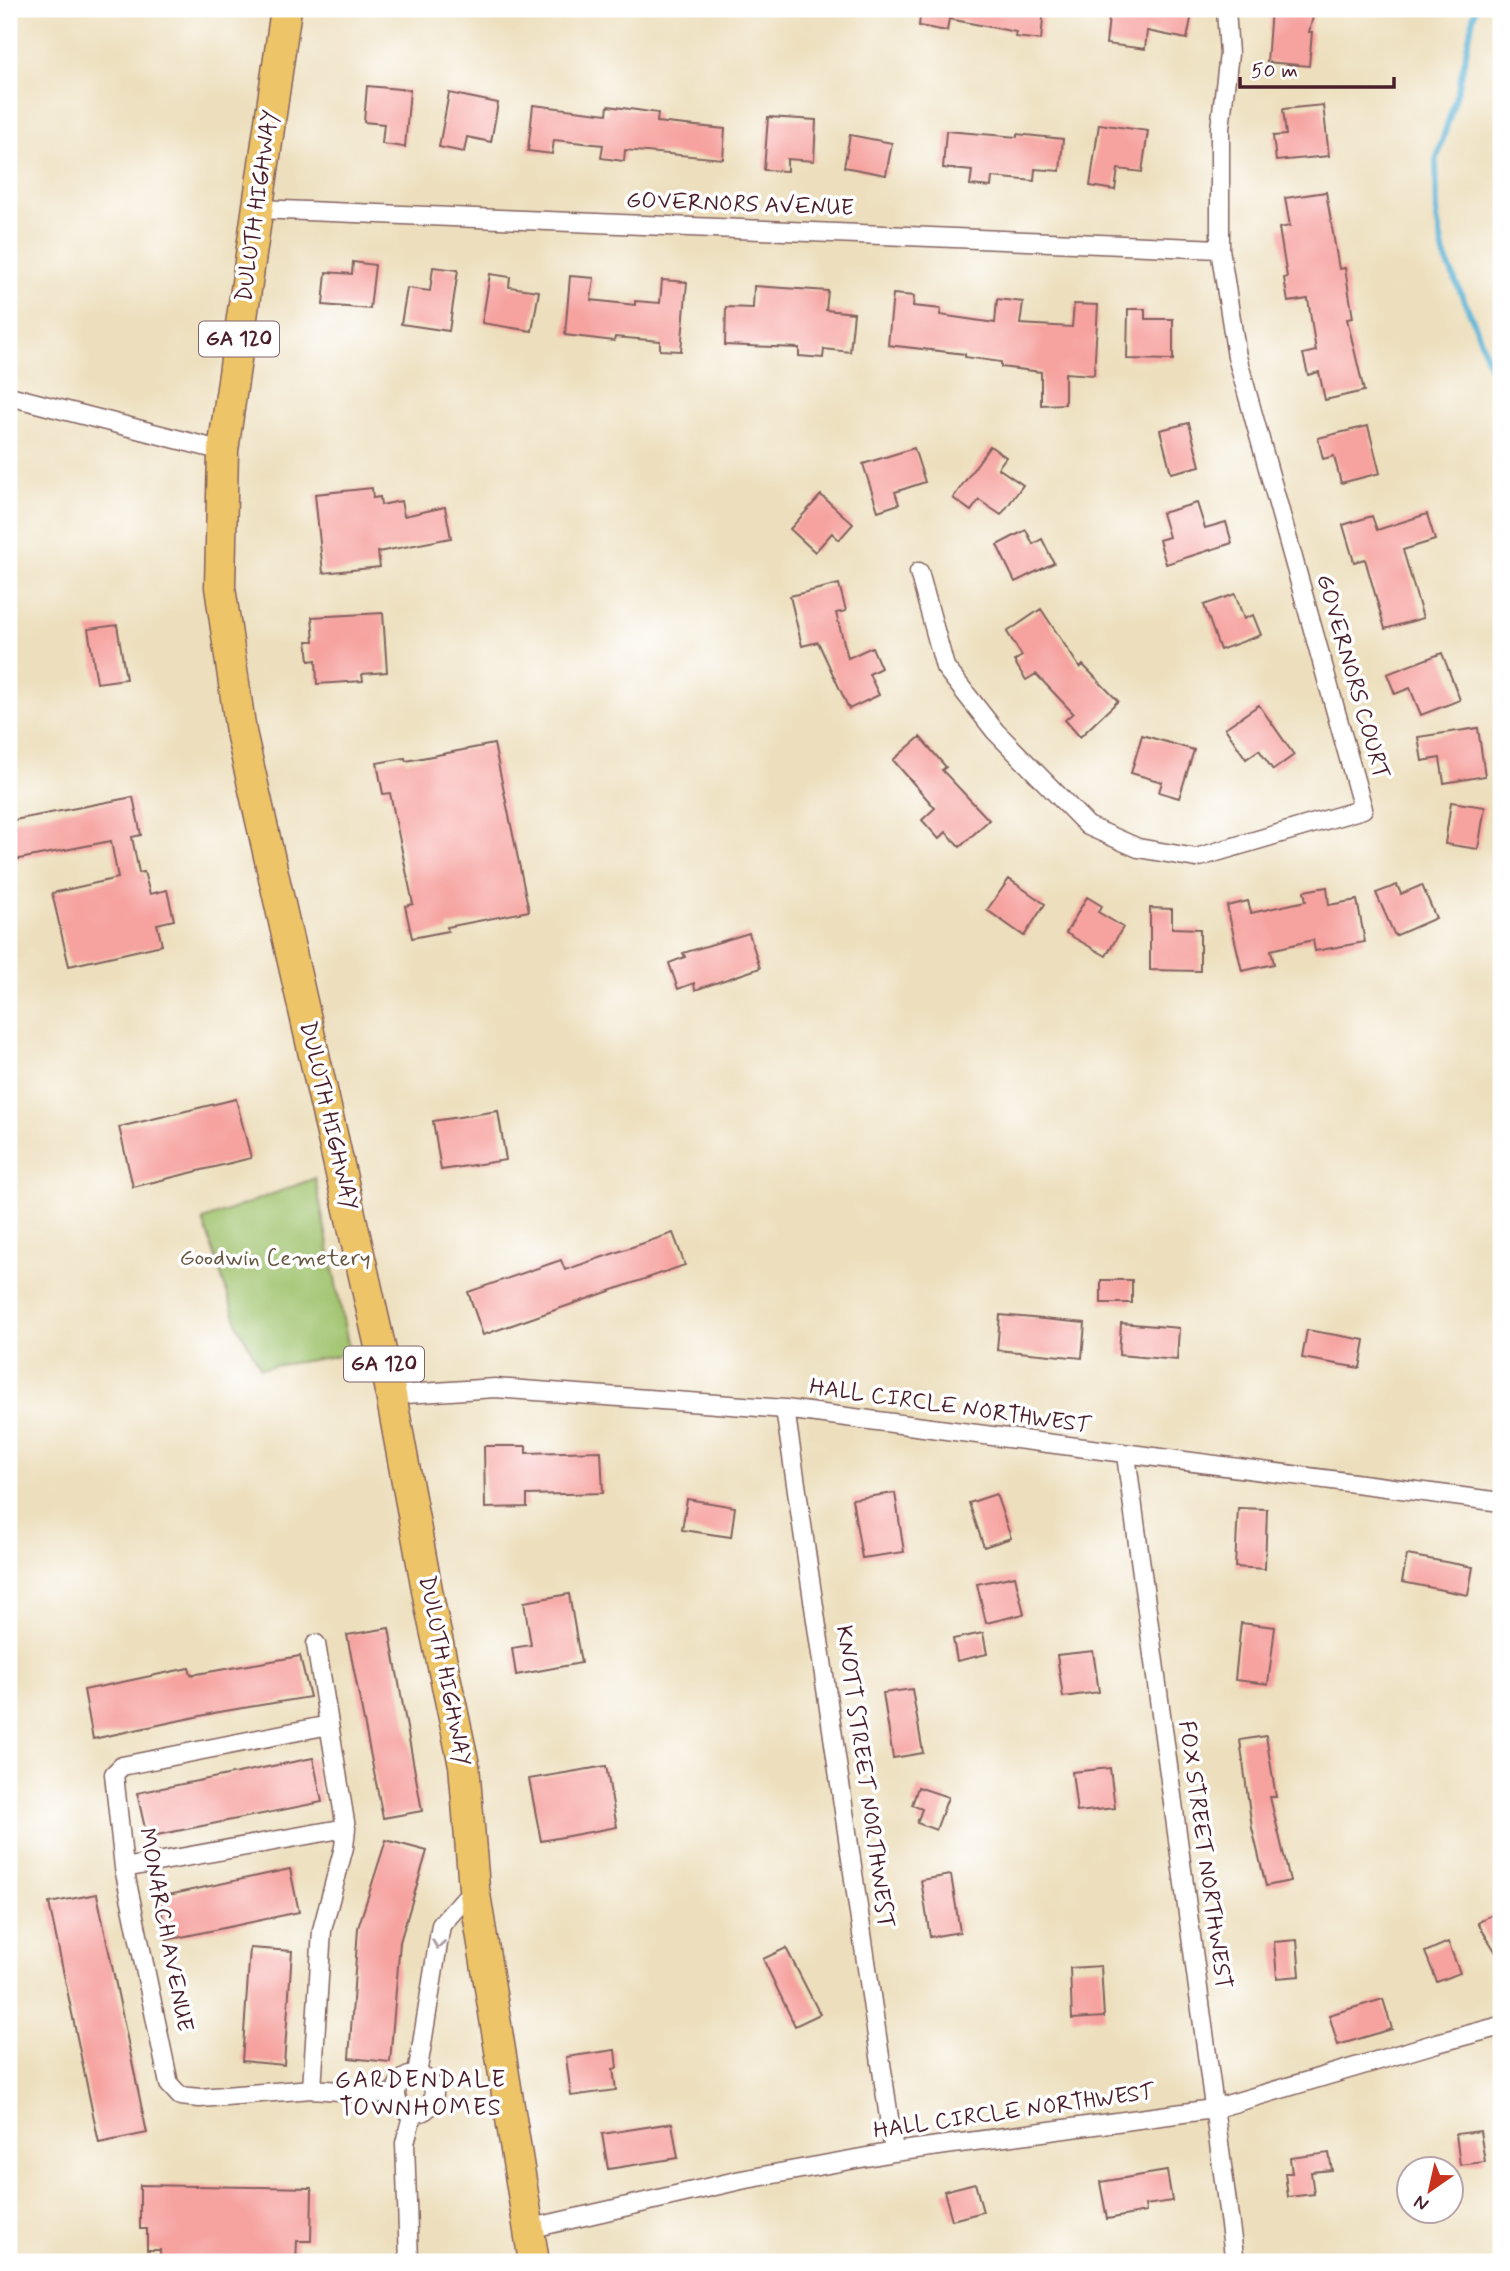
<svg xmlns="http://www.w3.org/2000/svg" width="1510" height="2271" viewBox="0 0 1510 2271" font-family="Mynerve,sans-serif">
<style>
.green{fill:#9fc26c;stroke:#74704c;stroke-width:2}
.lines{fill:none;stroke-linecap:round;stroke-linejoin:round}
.stream{stroke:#56b0d3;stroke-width:6}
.building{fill:#f6a29f}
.street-casing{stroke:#83625e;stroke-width:21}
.primary-casing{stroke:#83625e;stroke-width:33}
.street{stroke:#fff;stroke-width:18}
.primary{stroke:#eec469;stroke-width:30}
.oneway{stroke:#ae9aa0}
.labels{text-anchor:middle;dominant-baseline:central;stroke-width:7;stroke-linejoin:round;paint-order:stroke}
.shield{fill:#fff;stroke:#80626b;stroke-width:2}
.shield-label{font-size:21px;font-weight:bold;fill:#4a1f2b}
.street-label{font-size:23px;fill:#4a1f2b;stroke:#fff}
.park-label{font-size:23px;fill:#685842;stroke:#fff}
.neighbourhood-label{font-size:24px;letter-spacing:2px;fill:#4a1f2b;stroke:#fff}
</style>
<rect width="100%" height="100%" fill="#fff"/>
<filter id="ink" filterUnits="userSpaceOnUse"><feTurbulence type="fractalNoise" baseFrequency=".0143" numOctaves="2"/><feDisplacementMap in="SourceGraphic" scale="14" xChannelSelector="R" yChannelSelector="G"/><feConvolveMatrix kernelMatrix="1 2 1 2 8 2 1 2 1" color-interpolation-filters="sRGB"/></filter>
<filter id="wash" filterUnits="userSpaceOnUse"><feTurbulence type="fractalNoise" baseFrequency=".00686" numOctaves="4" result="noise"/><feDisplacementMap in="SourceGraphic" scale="28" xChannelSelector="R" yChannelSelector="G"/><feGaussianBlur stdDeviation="1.57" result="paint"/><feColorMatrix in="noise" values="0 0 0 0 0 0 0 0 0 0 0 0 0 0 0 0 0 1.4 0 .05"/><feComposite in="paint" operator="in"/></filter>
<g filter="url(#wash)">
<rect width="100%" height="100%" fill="#eddfbd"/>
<!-- green -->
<path class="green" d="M315 1178 350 1354 261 1368 238 1326 203 1220Z"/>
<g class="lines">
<!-- stream -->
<path class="stream" d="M1475 9 1459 86 1436 161 1437 219 1444 255 1476 327 1501 400"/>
</g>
<g id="blocks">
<!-- building -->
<path class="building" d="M921 9H1044L1041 40 1015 37 1016 32 949 19 947 31 919 26Z
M1110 9H1193L1187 39 1147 31 1145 49 1106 44Z
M1271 9H1315L1309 32H1312L1309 66 1267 62Z
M367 86 410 90 405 147 382 144 384 124 364 122Z
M449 93 498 103 491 142 467 137 464 152 439 147Z
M533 105 607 114 608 106 658 113 657 122 725 129 723 159 625 150 624 161 601 158 603 145 554 140 552 154 528 151Z
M1323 105 1329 156 1276 161 1273 136 1286 135 1283 109Z
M768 117 816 120 814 161 787 159V171L764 170Z
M1099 124 1148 131 1142 172 1118 169 1115 190 1090 186Z
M946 131 1017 137V134L1063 139 1060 171 1035 169 1034 181 992 177 991 187 970 185 972 171 943 168Z
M850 135 892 143 886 175 844 167Z
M1326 192 1339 269 1345 268 1353 318 1347 319 1364 391 1325 400 1319 372 1308 375 1303 354 1316 351 1308 299 1288 302 1284 278 1287 277 1279 228 1290 226 1285 198Z
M353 262 375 265 370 309 323 305 326 272 352 274Z
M433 267 458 270 449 331 401 324 407 288 430 291Z
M490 274 510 277 509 287 539 291 532 331 482 323Z
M570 276 594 278 591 300 635 305V301L660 303 662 280 687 282 681 351 660 350V341L615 337 614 341 565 335Z
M754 286 828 291 826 310 854 313 850 352 824 349 823 358 799 356V348L725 345 726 307 753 308Z
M893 294 914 296 913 306 941 309 940 315 995 323 997 299 1023 302 1020 324 1072 327 1074 304 1098 305 1094 375 1065 373V404L1041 405V372L1001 367V362L965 357V354L888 345Z
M1128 309H1145V319H1173V360L1127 359Z
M1189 423 1200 466 1171 473 1160 430Z
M1368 426 1380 473 1341 483 1334 456 1323 459 1318 438Z
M990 446 1006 457 998 468 1023 485 1001 515 979 500 971 511 953 498Z
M914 448 925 482 895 492 899 504 878 511 863 464Z
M372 488 373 498 380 497 381 505 401 501 404 516 445 507 451 538 378 552 380 567 323 573 315 494Z
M821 495 853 524 839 540 832 533 815 552 790 529Z
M1197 503 1205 528 1226 522 1232 543 1166 564 1159 540 1169 537 1162 513Z
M1427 514 1435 540 1403 550 1423 618 1385 629 1365 559 1354 562 1343 525 1372 516 1377 530Z
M1026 530 1033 544 1042 539 1054 563 1015 582 997 545Z
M839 584 846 611 836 613 848 658 872 647 881 668 869 674 879 695 849 709 818 642 802 646 790 596Z
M1235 594 1244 619 1253 615 1261 635 1220 650 1204 605Z
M1041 609 1080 668 1083 665 1118 701 1080 737 1065 720 1073 713 1036 674 1026 680 1014 661 1022 656 1007 632Z
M383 613 387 672 362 674 363 681 317 684 316 660 309 661 307 641H314L312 617Z
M117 625 126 679 97 683 88 629Z
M1442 653 1460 700 1421 715 1410 688 1395 694 1387 674Z
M1259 705 1294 755 1273 770 1259 750 1246 759 1225 728Z
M1478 728 1485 776 1444 783 1440 758 1422 761 1418 737Z
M1142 735 1194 750 1179 798 1159 792 1162 782 1131 773Z
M920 737 946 767 942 770 989 820 960 847 946 832 939 839 922 820 935 808 893 760Z
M494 744 529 911 447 927 448 931 412 938 405 906 413 904 390 793 383 794 377 763 405 758 406 761Z
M133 797 141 835 132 837 139 873 144 872 150 894 167 890 174 920 157 924 162 945 69 966 52 893 118 878 111 841 9 861V821Z
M1451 802 1485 807 1478 849 1445 844Z
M1009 879 1045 904 1024 936 987 910Z
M1397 885 1401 894 1422 885 1436 918 1395 936 1376 893Z
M1327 887 1329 905 1357 900 1365 942 1315 951 1313 940 1271 950 1274 964 1242 971 1227 906 1248 901 1251 913 1306 901 1304 891Z
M1087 897 1102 906 1098 912 1123 927 1106 956 1066 933Z
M1150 908 1172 909V928L1200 929V971L1150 970Z
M749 933 760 968 695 990 694 983 678 989 669 963 685 957 683 953Z
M236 1099 251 1158 133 1187 119 1127Z
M498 1111 506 1160 441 1170 433 1121Z
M673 1233 685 1265 483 1335 468 1292 561 1260 565 1270Z
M1101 1280H1132V1303H1101Z
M1000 1315 1085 1323 1082 1358 997 1350Z
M1121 1323 1179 1328 1177 1360 1119 1355Z
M1307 1330 1365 1340 1360 1368 1302 1358Z
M484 1446H526V1453L601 1451 603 1493 527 1495V1507L485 1508Z
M895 1493 904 1552 862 1558 852 1499Z
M996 1494 1011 1538 984 1547 969 1503Z
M687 1499 735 1507 731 1537 682 1530Z
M1238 1508 1267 1509 1265 1569 1235 1567Z
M1407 1555 1473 1567 1468 1595 1402 1582Z
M1015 1576 1024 1614 986 1623 977 1584Z
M569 1594 581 1663 516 1675 512 1648 531 1645 524 1602Z
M1241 1623 1275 1627 1268 1684 1235 1680Z
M389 1628 422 1811 383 1818 347 1635Z
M983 1633 987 1654 957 1661 953 1639Z
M1093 1651 1099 1692 1063 1697 1057 1655Z
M300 1656 310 1697 219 1712 93 1739 84 1690 189 1668 191 1675Z
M912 1689 923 1753 893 1758 883 1693Z
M1266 1736 1276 1797H1270L1290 1881 1266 1886 1252 1828 1240 1740Z
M313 1758 322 1802 147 1837 137 1793Z
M606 1766 617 1827 541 1841 529 1779Z
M1110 1768 1115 1808 1077 1812 1072 1772Z
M918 1787 948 1797 936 1830 917 1823 922 1809 912 1805Z
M386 1840 427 1851 400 1942 390 2062 349 2058 358 1928Z
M290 1869 299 1912 167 1940 159 1897Z
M951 1875 960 1932 930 1937 921 1880Z
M97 1894 147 2133 99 2143 49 1903Z
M1501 1908V1961L1478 1923Z
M1297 1940 1300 1976 1277 1978 1274 1942Z
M1448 1942 1460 1973 1437 1982 1425 1952Z
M250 1948 292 1951 284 2065 242 2061Z
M786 1948 820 2014 795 2026 763 1959Z
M1101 1966 1104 2017 1072 2019 1070 1968Z
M1383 1999 1392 2029 1338 2045 1329 2015Z
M615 2050 617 2068 613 2069 616 2090 571 2096 566 2057Z
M672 2123 678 2158 608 2169 602 2134Z
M1480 2131 1485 2162 1460 2165 1456 2134Z
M1329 2153 1332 2170 1311 2172 1314 2194 1288 2197 1285 2173H1292L1290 2158Z
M1167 2171 1172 2201 1145 2205 1146 2212 1107 2219 1100 2182Z
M975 2183 983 2212 952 2220 944 2191Z
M140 2185 312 2188 311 2241H297L296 2262H160V2250H147V2229H140Z"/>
</g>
</g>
<g filter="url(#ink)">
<use href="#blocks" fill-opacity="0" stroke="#83625e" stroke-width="2"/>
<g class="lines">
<defs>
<path id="street" d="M258 209 1220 249
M9 396 223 451
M919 572 945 667 995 731 1088 826 1138 848 1196 858 1363 809 1237 357 1220 249V128L1229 54 1226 9
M391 1395 495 1388 785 1409 1501 1502
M785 1409 894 2152
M1126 1455 1235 2262
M329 1725 122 1766 114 1774 124 1868 169 2084 180 2096 200 2098 312 2089 396 2095
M124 1868 346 1828
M417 2075 441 1925 474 1888
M396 2094a19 19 0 1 1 38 0a19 19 0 1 1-38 0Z
M312 2089 322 1930 344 1847 346 1828 316 1644
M528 2229 741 2180 894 2152 1213 2109 1437 2043 1501 2026
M409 2262 405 2143 413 2112"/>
<path id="primary" d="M286 9 223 451 220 587 241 732 391 1395 430 1606 464 1765 474 1888 534 2262"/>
</defs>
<!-- street casing -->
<use href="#street" class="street-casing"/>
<!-- primary casing -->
<use href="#primary" class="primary-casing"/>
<!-- street -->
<use href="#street" class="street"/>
<!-- primary -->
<use href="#primary" class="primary"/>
</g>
<!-- one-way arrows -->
<defs><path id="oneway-chevron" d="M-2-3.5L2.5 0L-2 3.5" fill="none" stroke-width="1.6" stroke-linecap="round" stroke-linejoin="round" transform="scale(1.75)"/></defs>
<use class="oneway" href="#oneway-chevron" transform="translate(438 1944) rotate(98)"/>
</g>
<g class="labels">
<!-- shield labels -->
<g class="shield">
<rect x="199" y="321.5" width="80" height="35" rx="5"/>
<rect x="344" y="1346.5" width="80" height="35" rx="5"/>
</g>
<g class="shield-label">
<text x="239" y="339">GA 120</text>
<text x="384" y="1364">GA 120</text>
</g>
<!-- street labels -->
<g class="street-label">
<text transform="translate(740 205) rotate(2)">GOVERNORS AVENUE</text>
<text transform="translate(258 206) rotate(-82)">DULUTH HIGHWAY</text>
<text transform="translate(1352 677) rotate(74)">GOVERNORS COURT</text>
<text transform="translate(328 1116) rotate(77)">DULUTH HIGHWAY</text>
<text transform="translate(950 1407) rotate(8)">HALL CIRCLE NORTHWEST</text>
<text transform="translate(444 1671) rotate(79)">DULUTH HIGHWAY</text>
<text transform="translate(864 1777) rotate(82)">KNOTT STREET NORTHWEST</text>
<text transform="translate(1204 1855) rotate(82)">FOX STREET NORTHWEST</text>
<text transform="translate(165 1930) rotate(79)">MONARCH AVENUE</text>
<text transform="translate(1014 2112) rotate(-8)">HALL CIRCLE NORTHWEST</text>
</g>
<!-- park labels -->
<g class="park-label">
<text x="275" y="1259">Goodwin Cemetery</text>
</g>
<!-- neighbourhood labels -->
<g class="neighbourhood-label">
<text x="421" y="2080">GARDENDALE<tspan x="421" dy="28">TOWNHOMES</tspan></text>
</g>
</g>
<!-- margin -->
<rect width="1510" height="2271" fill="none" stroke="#fff" stroke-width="35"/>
<!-- north arrow -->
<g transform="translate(1430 2190) rotate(214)"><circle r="33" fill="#ffffff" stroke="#b7a5aa" stroke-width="2"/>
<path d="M0-5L12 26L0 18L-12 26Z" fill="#c8321e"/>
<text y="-10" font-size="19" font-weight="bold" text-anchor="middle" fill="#4a1f2b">N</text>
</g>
<!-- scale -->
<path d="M1240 77v10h154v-10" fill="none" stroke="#4a1f2b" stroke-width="3.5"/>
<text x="1251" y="77" font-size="21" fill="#4a1f2b" stroke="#ffffff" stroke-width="5" paint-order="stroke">50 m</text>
</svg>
